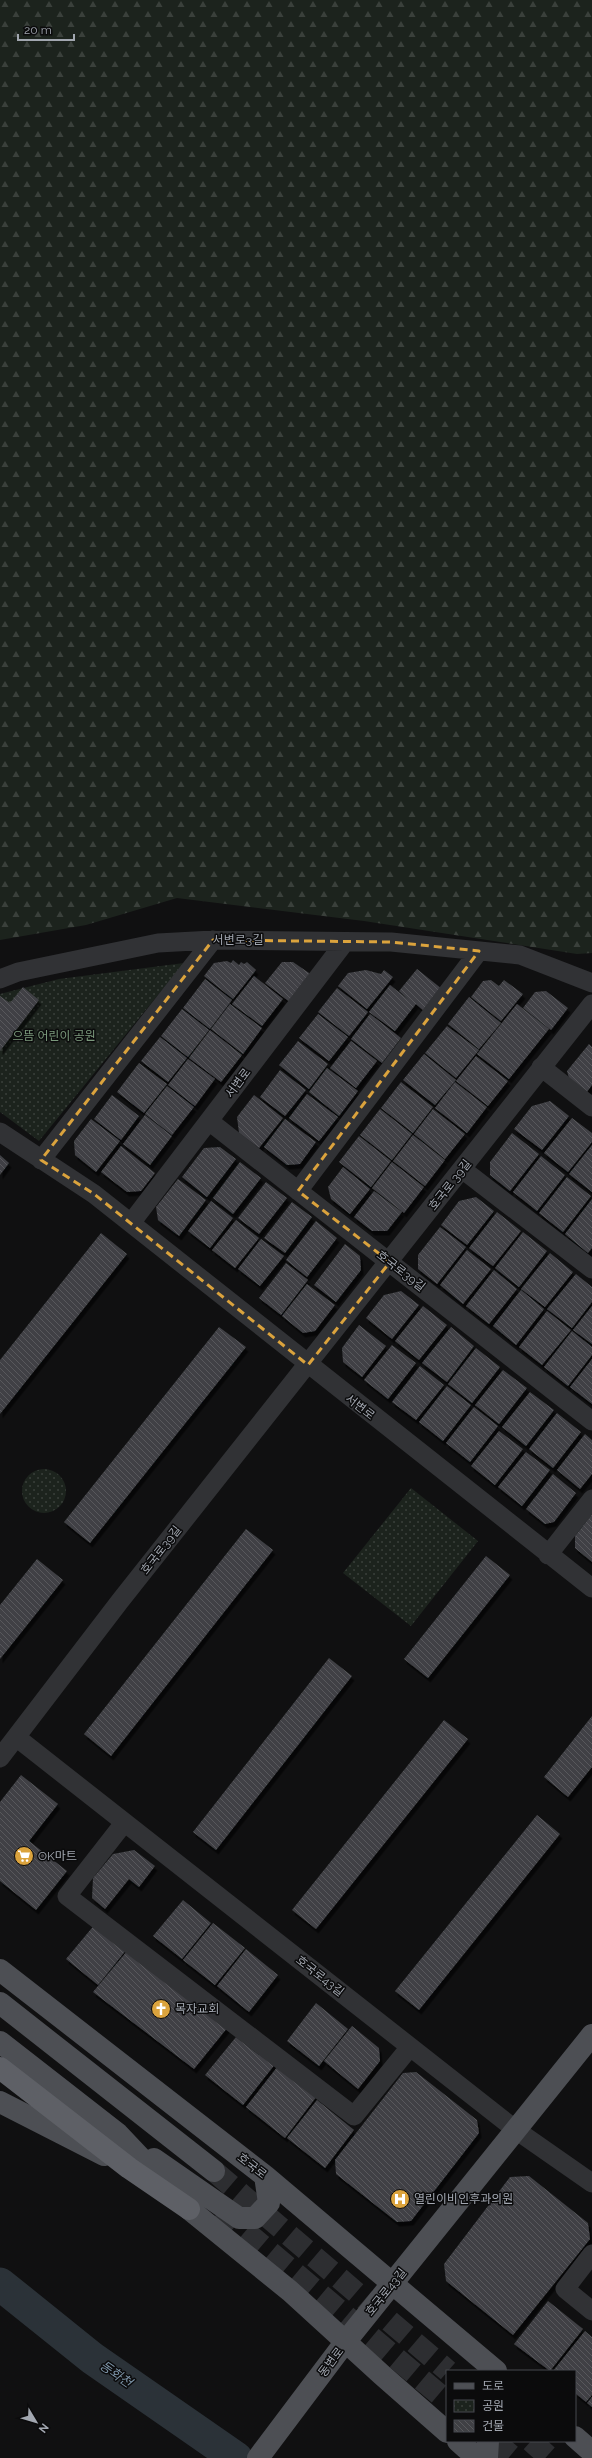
<svg xmlns="http://www.w3.org/2000/svg" width="592" height="2458" viewBox="0 0 592 2458" font-family="Raleway,'Noto Sans KR',sans-serif">
<style>
.forest{fill:url(#forest-firs)}
.park{fill:url(#park-dots)}
.lines{fill:none;stroke-linecap:round;stroke-linejoin:round}
.river{stroke:#2b3238;stroke-width:33}
.building{fill:url(#building-back-hatch);filter:url(#shadow)}
.major-tunnel{stroke:#2d2e31;stroke-width:22;stroke-dasharray:22 11;stroke-linecap:butt}
.minor{stroke:#313235;stroke-width:19}
.major{stroke:#4d4f54;stroke-width:22}
.highway{stroke:#5e6066;stroke-width:22}
.marked{fill:none;stroke:#dba33d;stroke-width:3;stroke-dasharray:8 5;stroke-linejoin:round}
.labels{text-anchor:middle;dominant-baseline:central;stroke-width:3;stroke-linejoin:round;paint-order:stroke}
.street-label{font-size:12px;fill:#a2a7b0;stroke:#0b0b0c}
.park-label{font-size:12px;fill:#7b997c;stroke:#0b0b0c}
.poi-label{font-size:12px;fill:#a2a7b0;stroke:#0b0b0c;text-anchor:start}
.water-label{font-size:13px;font-style:italic;fill:#7c94a8;stroke:#0b0b0c}
</style>
<defs>
<pattern id="forest-firs" width="22" height="20" patternUnits="userSpaceOnUse"><rect width="22" height="20" fill="#1c231d"/><path d="M5 1l3.5 6h-7zM16 11l3.5 6h-7z" fill="#3a403b"/></pattern>
<pattern id="park-dots" width="8" height="8" patternUnits="userSpaceOnUse"><rect width="8" height="8" fill="#1c231d"/><path d="M2 2h.1M6 6h.1" fill="none" stroke="#3a403b" stroke-width="1.8" stroke-linecap="round"/></pattern>
<pattern id="building-back-hatch" width="6" height="6" patternUnits="userSpaceOnUse"><rect width="6" height="6" fill="#3f4044"/><path d="M-1 5l2 2M0 0l6 6M5-1l2 2" fill="none" stroke="#58595c"/></pattern>
<filter id="shadow"><feDropShadow dx="2.5" dy="4.5" stdDeviation="0" flood-color="#0009"/></filter>
</defs>
<rect width="100%" height="100%" fill="#101011"/>
<!-- forest -->
<path class="forest" d="M0 0H592V953L577 954 364 921 177 898 86 925 0 940Z"/>
<!-- park -->
<path class="park" d="M184 963 39 1141 0 1112V994L59 979Z
M22 1491a22 22 0 1 1 44 0a22 22 0 1 1-44 0Z
M411 1488 478 1541 411 1626 343 1573Z"/>
<g class="lines">
<!-- river -->
<path class="river" d="M0 2284 92 2358 236 2458"/>
</g>
<!-- building -->
<path class="building" d="M233 960 239 965 241 962 244 964 247 962 256 970 233 999 204 976 214 963 227 961 231 963Z
M282 962H293L312 975 291 1003 265 983Z
M417 969 442 989 424 1011 416 1004 395 1031 369 1012 390 985 409 1000 399 991Z
M366 970 381 974 384 970 393 977 367 1009 338 986 348 973Z
M254 976 283 999 262 1026 232 1004Z
M205 979 232 1000 210 1029 183 1008Z
M491 980 499 986 504 980 523 994 501 1021 471 997 483 981Z
M23 987 39 1000 0 1051V996L10 1003Z
M337 988 368 1012 349 1036 318 1012Z
M546 991 568 1008 551 1030 523 1008 535 992Z
M469 997 501 1023 479 1049 448 1024Z
M230 1004 262 1028 243 1054 211 1029Z
M517 1004 549 1029 509 1079 477 1054Z
M182 1009 209 1030 188 1057 161 1036Z
M318 1014 348 1037 329 1061 299 1038Z
M370 1014 401 1038 382 1063 351 1039Z
M447 1026 479 1050 456 1078 425 1053Z
M210 1030 242 1055 221 1082 189 1058Z
M160 1037 187 1058 168 1082 141 1061Z
M298 1041 328 1064 309 1089 279 1065Z
M351 1041 377 1061 356 1088 330 1068Z
M589 1044 592 1047V1085L584 1096 571 1086 567 1071Z
M424 1054 456 1080 435 1105 403 1080Z
M476 1056 508 1081 488 1106 456 1081Z
M188 1059 215 1079 195 1106 168 1085Z
M139 1063 167 1084 144 1113 117 1092Z
M327 1068 358 1091 339 1116 309 1092Z
M280 1070 306 1090 285 1116 260 1097Z
M401 1082 433 1107 413 1133 381 1108Z
M455 1082 487 1107 467 1133 435 1108Z
M167 1086 194 1107 172 1135 145 1114Z
M307 1094 338 1117 319 1141 289 1118Z
M112 1095 139 1116 121 1140 94 1119Z
M254 1095 283 1118 259 1148 239 1133 237 1117Z
M550 1101 569 1116 542 1150 514 1129 532 1106Z
M380 1109 412 1134 392 1160 360 1135Z
M433 1109 465 1134 445 1159 414 1134Z
M145 1115 172 1136 150 1165 123 1144Z
M572 1118 592 1133V1142L568 1172 544 1153Z
M91 1119 120 1141 96 1172 75 1155 74 1141Z
M285 1119 316 1142 300 1164 287 1165 264 1147Z
M512 1133 539 1154 510 1191 490 1175V1162Z
M413 1135 445 1160 425 1186 393 1161Z
M359 1136 391 1161 371 1187 339 1162Z
M592 1145V1192L569 1174Z
M121 1146 155 1173 141 1191 127 1192 101 1172Z
M220 1147 236 1159 207 1197 182 1177 204 1148Z
M0 1155 9 1163 0 1175Z
M541 1156 565 1175 537 1211 513 1192Z
M240 1162 261 1178 233 1214 213 1198Z
M392 1162 424 1187 404 1213 372 1188Z
M343 1167 370 1189 350 1214 331 1199 328 1187Z
M567 1177 591 1196 563 1232 539 1213Z
M178 1179 206 1200 179 1236 158 1220 156 1207Z
M266 1182 287 1198 259 1234 238 1218Z
M374 1191 402 1212 387 1231H372L354 1217Z
M476 1197 494 1211 467 1245 441 1225 459 1201Z
M592 1199V1248L588 1253 565 1234Z
M211 1201 233 1218 210 1248 188 1231Z
M292 1202 312 1217 285 1253 264 1238Z
M497 1212 521 1231 493 1266 469 1248Z
M236 1220 259 1238 235 1268 212 1250Z
M316 1221 337 1238 307 1277 286 1260Z
M440 1227 466 1247 437 1284 418 1269V1255Z
M523 1232 547 1251 519 1287 495 1268Z
M101 1233 127 1254 0 1414V1360Z
M261 1239 284 1256 260 1286 238 1269Z
M345 1244 360 1256 361 1270 336 1302 314 1285Z
M467 1250 491 1269 463 1304 440 1285Z
M550 1253 573 1272 545 1307 521 1289Z
M286 1263 308 1280 281 1315 259 1298Z
M494 1270 517 1289 489 1324 466 1306Z
M576 1274 592 1287V1302L572 1328 547 1309Z
M307 1284 335 1305 315 1331 303 1333 282 1316Z
M521 1290 544 1309 516 1345 493 1326Z
M401 1291 419 1305 392 1339 366 1318 384 1295Z
M423 1306 447 1325 419 1360 395 1341Z
M592 1306V1344L573 1330Z
M547 1311 571 1330 542 1365 519 1347Z
M359 1325 386 1346 362 1377 343 1362 342 1348Z
M219 1327 246 1347 90 1543 64 1522Z
M451 1327 474 1346 447 1382 422 1363Z
M572 1331 592 1347V1355L568 1386 544 1367Z
M392 1345 416 1363 388 1399 364 1380Z
M476 1348 500 1367 472 1403 448 1384Z
M592 1359V1404L570 1387Z
M420 1366 444 1385 416 1420 392 1402Z
M503 1370 527 1388 499 1424 475 1405Z
M447 1386 471 1405 443 1441 419 1422Z
M530 1392 554 1410 526 1446 502 1427Z
M474 1407 498 1426 470 1462 446 1443Z
M557 1413 581 1432 553 1468 529 1449Z
M499 1431 523 1449 495 1485 471 1466Z
M585 1434 592 1440V1474L580 1489 557 1470Z
M526 1452 550 1470 522 1506 498 1487Z
M553 1474 576 1493 554 1522 545 1524 526 1509Z
M592 1514V1562L575 1548V1536Z
M246 1529 273 1550 111 1756 84 1734Z
M486 1556 510 1575 428 1678 404 1659Z
M37 1559 63 1580 0 1659V1605Z
M329 1658 352 1676 216 1850 193 1832Z
M592 1716V1767L568 1797 544 1777Z
M444 1720 468 1739 316 1929 292 1910Z
M21 1775 58 1804 29 1841 67 1871 36 1910 0 1881V1802Z
M537 1815 560 1834 419 2010 395 1991Z
M134 1850 155 1866 139 1887 129 1879 105 1909 92 1898 93 1878 113 1854Z
M183 1900 211 1923 182 1959 153 1936Z
M96 1923 127 1949 98 1985 66 1959Z
M213 1923 245 1948 215 1985 183 1960Z
M246 1949 278 1975 249 2012 217 1986Z
M128 1950 228 2027 194 2069 93 1992Z
M316 2003 348 2029 319 2066 287 2041Z
M352 2026 379 2048 380 2061 358 2089 324 2061Z
M236 2037 259 2055 262 2052 276 2063 243 2105 205 2075Z
M278 2066 317 2096 285 2138 246 2107Z
M416 2072 477 2120 479 2133 411 2221 397 2222 336 2174 335 2160 403 2073Z
M317 2100 354 2130 325 2168 287 2138Z
M529 2176 588 2223 590 2239 513 2335 446 2281 444 2264 510 2177Z
M548 2301 583 2329 550 2371 514 2344Z
M585 2331 592 2337V2395L586 2402 575 2393V2371H553Z
M592 2397V2407L587 2403Z"/>
<g class="lines">
<!-- major-tunnel -->
<path class="major-tunnel" d="M214 2171 448 2371
M220 2210 447 2401
M494 2441 514 2458
M531 2441 550 2458"/>
<!-- minor -->
<path class="minor" d="M0 979 18 972 158 943 213 940 391 942 520 955 592 983
M541 1067 592 1107
M209 1121 592 1421
M0 1132 94 1194 592 1588
M41 1160 213 940
M462 1169 592 1269
M298 1191 479 951
M131 1223 345 942
M548 1555 592 1499
M16 1737 516 2130 592 2183
M0 1758 120 1601 592 1004
M124 1823 67 1896 354 2116 410 2047
M592 2254 565 2289 592 2311"/>
<!-- major -->
<path class="major" d="M0 1970 265 2176 496 2371
M0 2003 214 2171
M0 2042 118 2134 189 2209 290 2291 382 2375 447 2432
M0 2102 104 2155
M154 2159 239 2218H255L269 2203 265 2176
M575 2437 592 2452
M458 2441 477 2458
M258 2458 346 2341 592 2035
M487 2458 488 2441"/>
<!-- highway -->
<path class="highway" d="M0 2068 129 2168 189 2209"/>
</g>
<!-- marked area -->
<path class="marked" d="M213 940 391 942 479 951 298 1191 390 1262 308 1365 94 1194 41 1160Z"/>
<!-- icons -->
<defs>
<symbol id="supermarket-disc" viewBox="-11 -11 22 22"><circle r="9.5" fill="#dba33d" stroke="#0b0b0c"/><path d="M-6-5.5h2.5l.6 2H6L4.5 2H-2.5L-4.4-4H-6ZM-1.5 3.2a1.3 1.3 0 1 0 .1 0ZM3 3.2a1.3 1.3 0 1 0 .1 0Z" fill="#fff"/></symbol>
<symbol id="church-disc" viewBox="-11 -11 22 22"><circle r="9.5" fill="#dba33d" stroke="#0b0b0c"/><path d="M-1.2-6h2.4v3.5h3.3v2.4h-3.3V6h-2.4V-.1h-3.3v-2.4h3.3Z" fill="#fff"/></symbol>
<symbol id="hospital-disc" viewBox="-11 -11 22 22"><circle r="9.5" fill="#dba33d" stroke="#0b0b0c"/><path d="M-5-5h3v3.5h4V-5h3V5h-3V1.5h-4V5h-3Z" fill="#fff"/></symbol>
</defs>
<g fill-rule="evenodd">
<use href="#supermarket-disc" x="13" y="1845" width="22" height="22"/>
<use href="#church-disc" x="150" y="1998" width="22" height="22"/>
<use href="#hospital-disc" x="389" y="2188" width="22" height="22"/>
</g>
<g class="labels">
<!-- street labels -->
<g class="street-label">
<text x="238" y="940">서변로3길</text>
<text transform="translate(238 1083) rotate(-53)">서변로</text>
<text transform="translate(450 1185) rotate(-52)">호국로 39길</text>
<text transform="translate(401 1271) rotate(38)">호국로39길</text>
<text transform="translate(360 1407) rotate(38)">서변로</text>
<text transform="translate(161 1550) rotate(-52)">호국로39길</text>
<text transform="translate(320 1976) rotate(38)">호국로43길</text>
<text transform="translate(252 2166) rotate(38)">호국로</text>
<text transform="translate(386 2292) rotate(-51)">호국로43길</text>
<text transform="translate(331 2362) rotate(-53)">동변로</text>
</g>
<!-- park labels -->
<g class="park-label">
<text x="54" y="1036">으뜸 어린이 공원</text>
</g>
<!-- poi labels -->
<g class="poi-label">
<text x="38" y="1856">OK마트</text>
<text x="175" y="2009">목자교회</text>
<text x="414" y="2199">열린이비인후과의원</text>
</g>
<!-- water labels -->
<g class="water-label">
<text transform="translate(116 2374) rotate(35)">동화천</text>
</g>
</g>
<!-- legend -->
<rect x="446" y="2370" width="130" height="72" fill="#0b0b0c" stroke="#47494e"/>
<rect x="454" y="2383" width="20" height="6" fill="#4d4f54" stroke="#47494e"/>
<text x="482" y="2390" font-size="12" fill="#a2a7b0">도로</text>
<rect x="454" y="2400" width="20" height="12" fill="url(#park-dots)" stroke="#47494e"/>
<text x="482" y="2410" font-size="12" fill="#a2a7b0">공원</text>
<rect x="454" y="2420" width="20" height="12" fill="url(#building-back-hatch)" stroke="#47494e"/>
<text x="482" y="2430" font-size="12" fill="#a2a7b0">건물</text>
<!-- north arrow -->
<g transform="translate(36 2422) rotate(128)" stroke="#0b0b0c" stroke-width="3" paint-order="stroke">
<path d="M0-3L7 15L0 10L-7 15Z" fill="#a2a7b0"/>
<text y="-6" font-size="11" font-weight="bold" text-anchor="middle" fill="#a2a7b0">N</text>
</g>
<!-- scale -->
<path d="M18 34v6h56v-6" fill="none" stroke="#a2a7b0" stroke-width="2"/>
<text x="24" y="34" font-size="12" fill="#a2a7b0" stroke="#0b0b0c" stroke-width="3" paint-order="stroke">20 m</text>
</svg>
